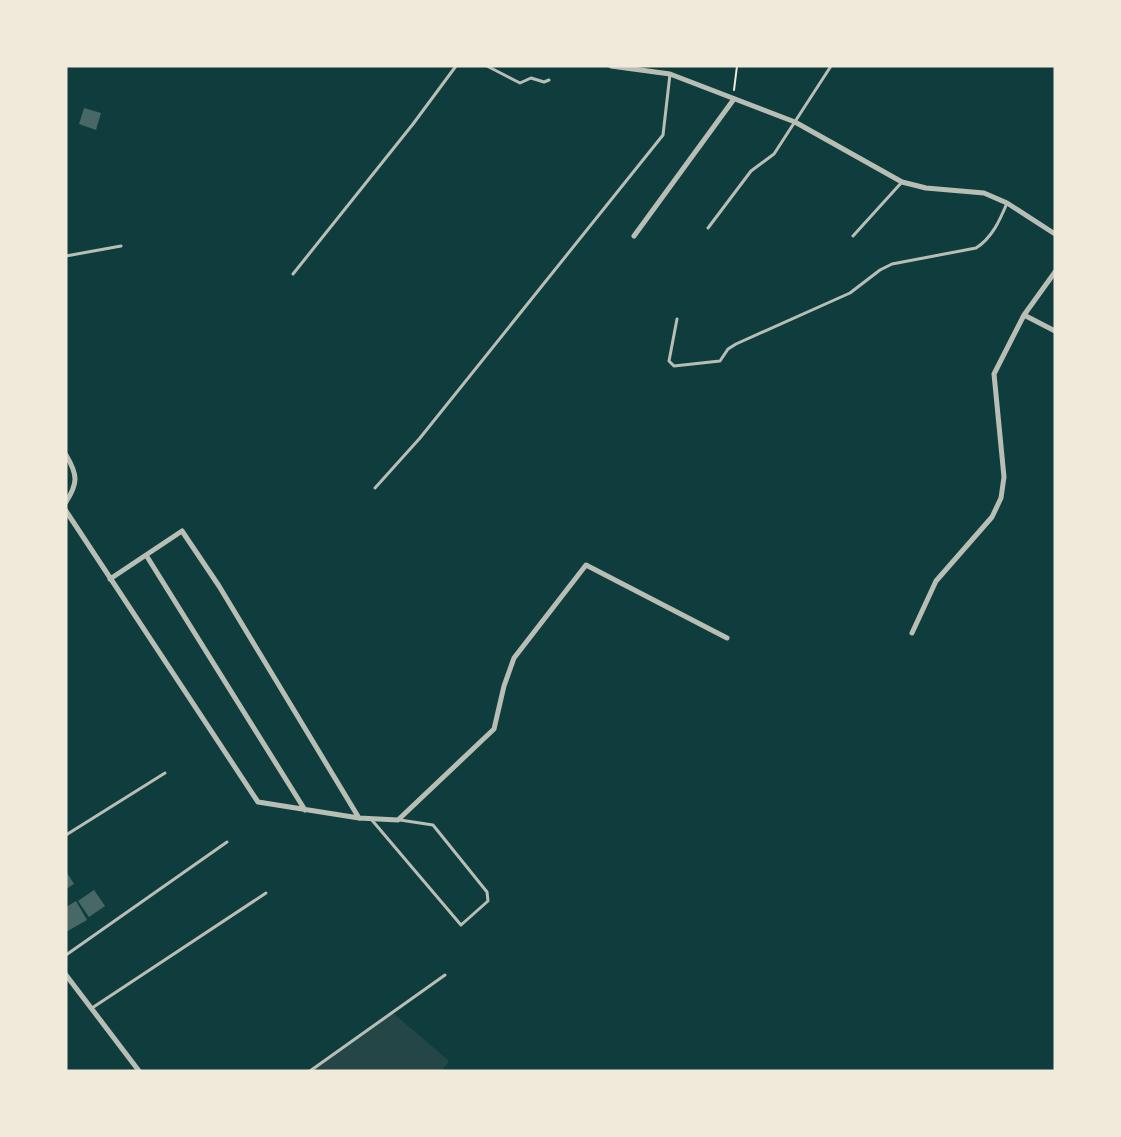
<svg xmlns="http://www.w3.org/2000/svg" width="1121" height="1137" viewBox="0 0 1121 1137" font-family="Jost,sans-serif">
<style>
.green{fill:#244646}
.building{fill:#486865}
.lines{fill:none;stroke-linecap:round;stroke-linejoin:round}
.path{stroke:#f1e9da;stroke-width:2}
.service{stroke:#b8beb3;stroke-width:3}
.minor{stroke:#b8beb3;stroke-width:5}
</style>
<rect width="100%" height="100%" fill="#0f3d3e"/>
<!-- green -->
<path class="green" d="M392 1012 449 1061 442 1071H311Z"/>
<!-- building -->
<path class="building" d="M84 108 101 113 96 130 79 124Z
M66 871 74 884 66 889Z
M94 890 105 906 89 917 78 901Z
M76 901 87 920 66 932V907Z"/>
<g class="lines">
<!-- path -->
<path class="path" d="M734 90 737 66"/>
<!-- service -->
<path class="service" d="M487 66 520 83 531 78 544 82 549 80
M708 228 751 171 774 154 831 66
M853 236 902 182
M66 256 121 246
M293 274 413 124 456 66
M677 319 669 361 674 366 720 361 728 349 736 344 850 293 880 270 892 264 976 248C992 238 1000 220 1007 203
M375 488 420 438 663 135 670 74
M371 819 461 925 488 901 487 892 433 825 400 820
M66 835 165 773
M66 955 227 842
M92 1008 266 893
M310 1071 445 975"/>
<!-- minor -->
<path class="minor" d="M611 66 670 74 795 122 902 182 926 188 984 193 1007 203 1055 234
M634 236 734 99
M1024 315 1055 331
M66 455C78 475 78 483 66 502
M66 511 258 802 359 818 398 820 494 729 504 686 514 658 586 565 727 638
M146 555 305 810
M110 579 182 531 219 586 359 818
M912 633 936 581 992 517 1001 498 1004 477 994 374 1024 315 1055 272
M66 975 139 1071"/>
</g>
<!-- border -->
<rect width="1121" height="1137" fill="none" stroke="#f1e9da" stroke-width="135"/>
</svg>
